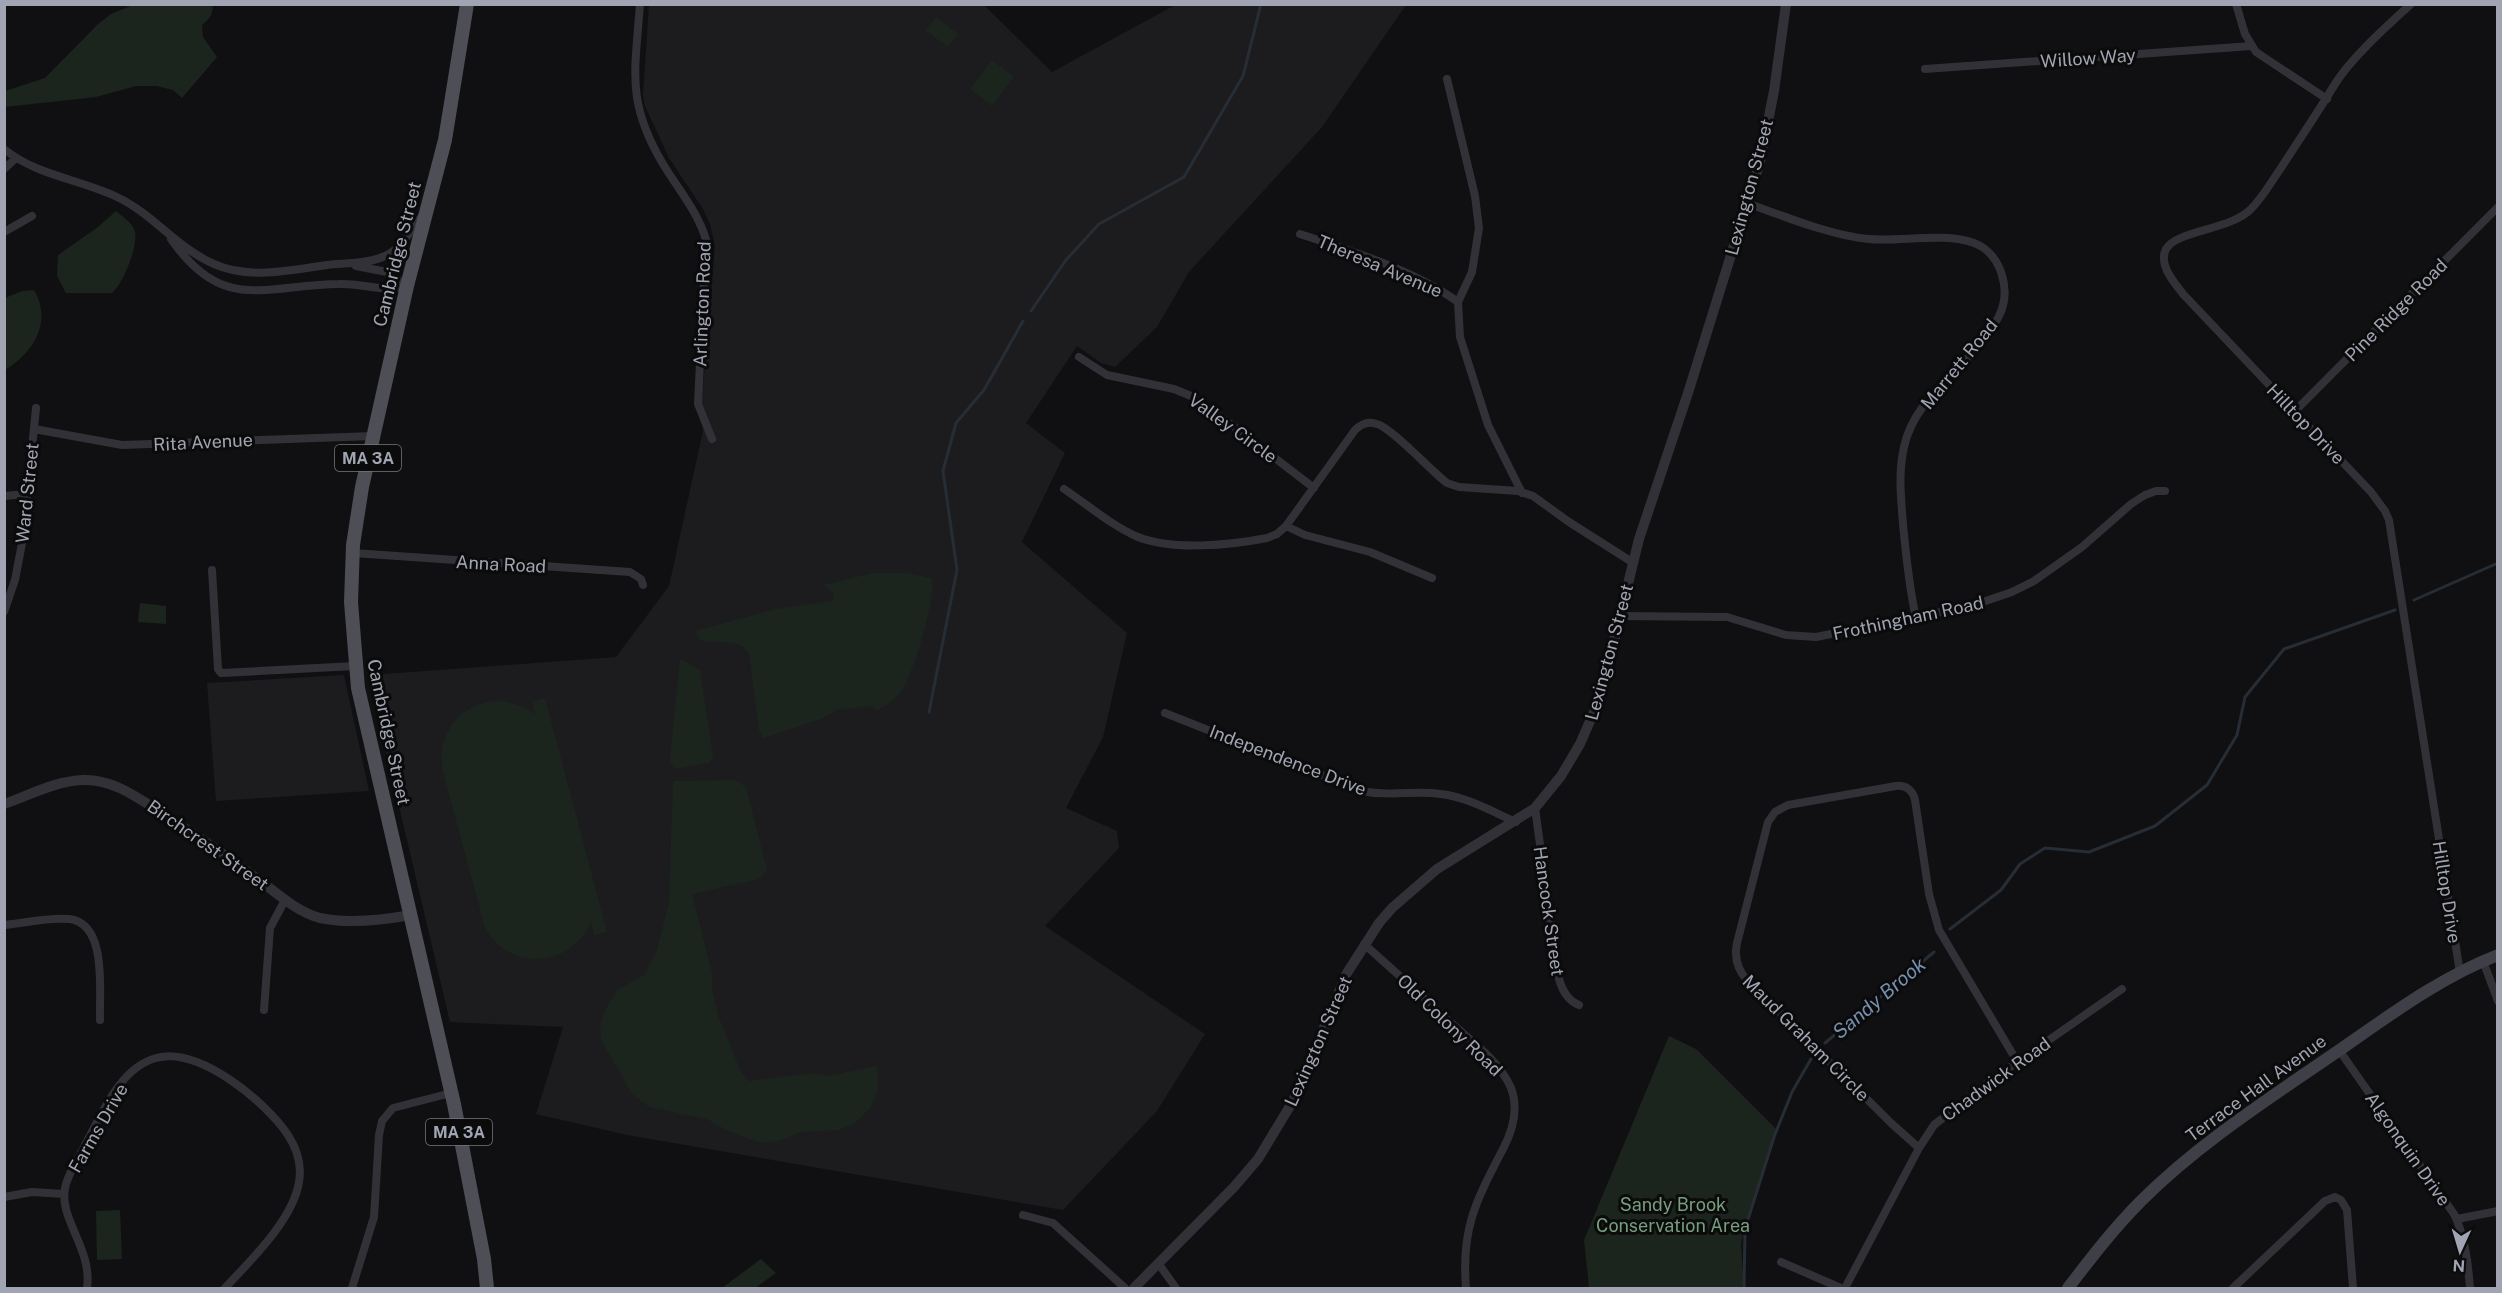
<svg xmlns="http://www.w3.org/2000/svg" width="2502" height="1293" viewBox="0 0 2502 1293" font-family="'Public Sans',sans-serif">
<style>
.built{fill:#1c1c1f}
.green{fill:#1c241e}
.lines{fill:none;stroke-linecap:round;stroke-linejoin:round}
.stream{stroke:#272d35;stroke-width:3}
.minor{stroke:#313137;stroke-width:8}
.tertiary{stroke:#313137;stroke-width:10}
.secondary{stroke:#3f4047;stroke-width:12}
.primary{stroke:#4d4e56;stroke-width:14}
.labels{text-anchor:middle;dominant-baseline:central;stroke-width:6;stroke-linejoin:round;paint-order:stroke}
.shield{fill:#0b0b0c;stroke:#747781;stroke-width:1.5}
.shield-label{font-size:16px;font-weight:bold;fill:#a1a5b3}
.street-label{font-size:18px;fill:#a1a5b3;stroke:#0b0b0c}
.park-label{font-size:18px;fill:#779e7d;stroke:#0b0b0c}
.water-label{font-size:20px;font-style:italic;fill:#768faf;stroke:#0b0b0c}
</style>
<rect width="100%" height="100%" fill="#101012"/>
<!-- built -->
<path class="built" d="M649 5H984L1052 72 1175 5H1406L1322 127 1189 272 1157 327 1115 367 1101 363 1077 346 1026 423 1065 453 1022 542 1127 633 1103 737 1066 808 1117 831 1119 848 1045 926 1205 1034 1157 1111 1063 1210 627 1135 536 1114 563 1027 450 1022 384 743 371 675 616 657 669 586 703 431 701 411 715 246 710 224 703 209 669 158 645 106 643 95Z
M344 675 369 791 216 801 207 683Z"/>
<!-- green -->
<path class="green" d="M209 5 213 7C212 16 209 19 202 25L203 37 217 57 182 98 173 90 156 86H136L96 97 5 107V91L45 78 97 25 111 14 133 5Z
M936 17 958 34 948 47 925 30Z
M992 60 1014 77 992 106 970 89Z
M116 211C123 217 133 223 135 232 138 247 123 284 112 293H66L57 276 58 255 98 227Z
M34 290C53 322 33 353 5 370V298L22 291Z
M872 573H908L931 578C938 593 913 676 902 690 895 700 887 705 877 711L871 706 837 710 823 718 763 738 759 730 749 654C739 636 716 645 699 640L695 631 776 609 833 601 834 594 824 585Z
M140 603 166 606V624L138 622Z
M680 659 700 670 713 757 709 763 675 769 670 763V758Z
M545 698 607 932 594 935 591 923C570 968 510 972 485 928L443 772C432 716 490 681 535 714L532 701Z
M736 780 746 787 767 870 759 879 692 894 712 973V989L718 1015 741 1072 749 1081 813 1073 828 1076 877 1066 878 1091 870 1108 855 1123 839 1130 800 1132 780 1141 763 1143 749 1139 726 1130 707 1119 649 1107 632 1094 601 1040 600 1027 604 1012 617 990 644 975 657 950 669 903 673 781Z
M1669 1036 1696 1049 1777 1130 1745 1226 1741 1244 1744 1288H1589L1584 1240Z
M120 1210 122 1259 97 1260 96 1211Z
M761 1259 776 1273 755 1288H722Z"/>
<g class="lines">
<!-- stream -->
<path class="stream" d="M1031 311 1066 260 1099 224 1184 177 1243 76 1261 4
M2414 600 2498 563
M929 712 957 570 943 471 956 423 984 390 1023 321
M1950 929 2001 890 2020 864 2045 848 2089 852 2155 826 2207 785 2237 735 2245 697 2284 649 2395 610
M1825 1043 1934 952
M1744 1288 1745 1229 1774 1137 1792 1092 1811 1059"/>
<!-- minor -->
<path class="minor" d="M640 4C635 72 626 102 663 164 678 189 698 212 706 240L698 404 712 439
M2236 4 2245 34 2256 52 2327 99
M2411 4C2387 26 2352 57 2335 84 2318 112 2299 140 2281 168 2271 182 2263 197 2251 209 2231 230 2177 230 2166 249 2158 265 2174 282 2183 294L2371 492 2385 511 2389 520 2460 973
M1925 69 2252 46
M1447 79 1475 196 1479 228 1472 272 1458 302 1460 337 1488 425 1522 493
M4 149C37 176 80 179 117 197 153 214 177 248 214 264 250 280 290 270 327 265 346 263 367 264 385 256 402 248 411 230 422 216
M4 169 16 158
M1747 203C1783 216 1832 236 1869 239 1901 242 1944 232 1974 243 2001 253 2012 290 1999 316 1976 363 1915 393 1904 447 1898 473 1901 498 1903 524 1906 556 1909 587 1916 618
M4 232 32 216
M1300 234C1351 251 1414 270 1458 302
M171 239C223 314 265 285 339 284 363 283 383 293 407 286
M356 266 387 272 407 286
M1079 357 1107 375 1174 389 1191 396 1232 425 1314 488
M2294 412 2498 207
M34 429 122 445 373 436
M1064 489C1088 505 1112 526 1138 537 1173 551 1231 545 1267 538L1277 534 1286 526 1355 430C1361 424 1369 421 1377 424 1392 428 1431 471 1447 483L1459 487 1518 491 1533 496 1569 522 1632 562
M4 496 27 494
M1286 526 1305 535 1370 552 1432 578
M353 553 630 572 641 579 643 585
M212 570 218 669 221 673 355 666
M4 612 15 580 23 538 36 408
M1619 616 1727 617 1786 635 1816 637 1971 606 2012 592 2034 581 2082 547 2131 504 2145 495 2156 491H2165
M1165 713 1362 791C1389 797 1415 790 1441 794 1467 797 1493 812 1516 822
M1535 808 1558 975C1561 988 1566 1000 1579 1005
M4 925C25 923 48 917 69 919 108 923 99 992 100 1020
M1364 944C1392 969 1421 995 1449 1021 1471 1041 1499 1060 1511 1088 1519 1109 1513 1130 1503 1149 1476 1201 1461 1228 1466 1288
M2483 961 2498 1001
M264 1010 270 928 285 900
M2339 1050 2454 1214C2465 1236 2468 1263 2470 1288
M1919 1148 1891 1123 1747 980C1737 969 1734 957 1737 943L1768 822 1775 812 1788 805 1896 786C1906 785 1913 790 1915 800L1929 894 1939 930 2018 1063
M4 1197 32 1192 64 1194
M1023 1215 1053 1223 1125 1288
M2457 1219 2498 1211
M1781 1262 1841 1288
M1158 1263 1176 1288
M87 1288C93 1247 56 1218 66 1184 70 1171 78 1159 84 1147 101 1116 119 1068 156 1058 199 1046 266 1102 288 1135 297 1149 302 1165 299 1182 293 1220 250 1261 225 1288
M352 1288 374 1217 379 1135 382 1121 393 1108 451 1093
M1845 1288 1919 1148 1934 1125 1989 1082 2122 989
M2233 1288 2325 1201 2335 1197 2341 1200 2347 1210 2353 1288"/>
<!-- tertiary -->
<path class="tertiary" d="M4 804C30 795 55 781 83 780 111 779 134 795 157 810 191 831 223 854 255 877 276 892 295 911 320 918 348 924 383 920 411 915
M1134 1288 1234 1187 1258 1159 1293 1101 1347 973 1379 923 1392 908 1437 869 1535 808 1561 776 1580 744 1600 698 1639 539 1688 393 1760 162 1774 91 1786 4"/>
<!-- secondary -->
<path class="secondary" d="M2068 1288C2091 1258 2114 1228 2141 1201 2200 1142 2273 1096 2341 1049 2390 1015 2441 977 2498 955"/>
<!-- primary -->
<path class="primary" d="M467 4 445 140 407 286 362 487 353 545 351 602 358 688 454 1104 484 1259 487 1288"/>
</g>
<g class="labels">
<!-- shield labels -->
<g class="shield">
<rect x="335" y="445" width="66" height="26" rx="4.5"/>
<rect x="426" y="1119" width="66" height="26" rx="4.5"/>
</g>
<g class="shield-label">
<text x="368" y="458">MA 3A</text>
<text x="459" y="1132">MA 3A</text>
</g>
<!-- street labels -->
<g class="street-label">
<text transform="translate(2088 58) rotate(-4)">Willow Way</text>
<text transform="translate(1749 187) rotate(-75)">Lexington Street</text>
<text transform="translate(397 254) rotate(-76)">Cambridge Street</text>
<text transform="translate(1380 266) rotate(23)">Theresa Avenue</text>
<text transform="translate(702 304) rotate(-88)">Arlington Road</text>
<text transform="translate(2396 310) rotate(-45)">Pine Ridge Road</text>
<text transform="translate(1959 364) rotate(-51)">Marrett Road</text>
<text transform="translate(2306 424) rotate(46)">Hilltop Drive</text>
<text transform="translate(1233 428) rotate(36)">Valley Circle</text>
<text transform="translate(203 442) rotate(-3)">Rita Avenue</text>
<text transform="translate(27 493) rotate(-84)">Ward Street</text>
<text transform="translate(501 564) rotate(3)">Anna Road</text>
<text transform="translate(1908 618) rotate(-12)">Frothingham Road</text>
<text transform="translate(1609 652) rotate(-75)">Lexington Street</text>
<text transform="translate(389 732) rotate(78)">Cambridge Street</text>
<text transform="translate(1288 760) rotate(21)">Independence Drive</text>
<text transform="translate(208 845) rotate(35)">Birchcrest Street</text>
<text transform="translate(2447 892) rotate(81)">Hilltop Drive</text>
<text transform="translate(1549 911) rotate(82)">Hancock Street</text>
<text transform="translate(1450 1025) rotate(44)">Old Colony Road</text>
<text transform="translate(1806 1038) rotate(45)">Maud Graham Circle</text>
<text transform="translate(1318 1041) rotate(-66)">Lexington Street</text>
<text transform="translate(1996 1079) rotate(-36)">Chadwick Road</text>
<text transform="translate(2256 1088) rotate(-36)">Terrace Hall Avenue</text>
<text transform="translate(98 1128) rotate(-60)">Farms Drive</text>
<text transform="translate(2408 1149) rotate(55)">Algonquin Drive</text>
</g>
<!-- park labels -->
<g class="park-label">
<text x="1673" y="1204">Sandy Brook<tspan x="1673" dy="21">Conservation Area</tspan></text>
</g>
<!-- water labels -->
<g class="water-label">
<text transform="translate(1879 998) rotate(-40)">Sandy Brook</text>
</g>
</g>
<!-- border -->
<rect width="2502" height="1293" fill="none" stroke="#a1a5b3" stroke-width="12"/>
<!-- north arrow -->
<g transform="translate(2460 1251) rotate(184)" stroke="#0b0b0c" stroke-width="4.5" paint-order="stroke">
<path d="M0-4.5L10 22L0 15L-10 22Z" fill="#a1a5b3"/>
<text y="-9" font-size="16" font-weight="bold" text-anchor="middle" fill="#a1a5b3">N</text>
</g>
</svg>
